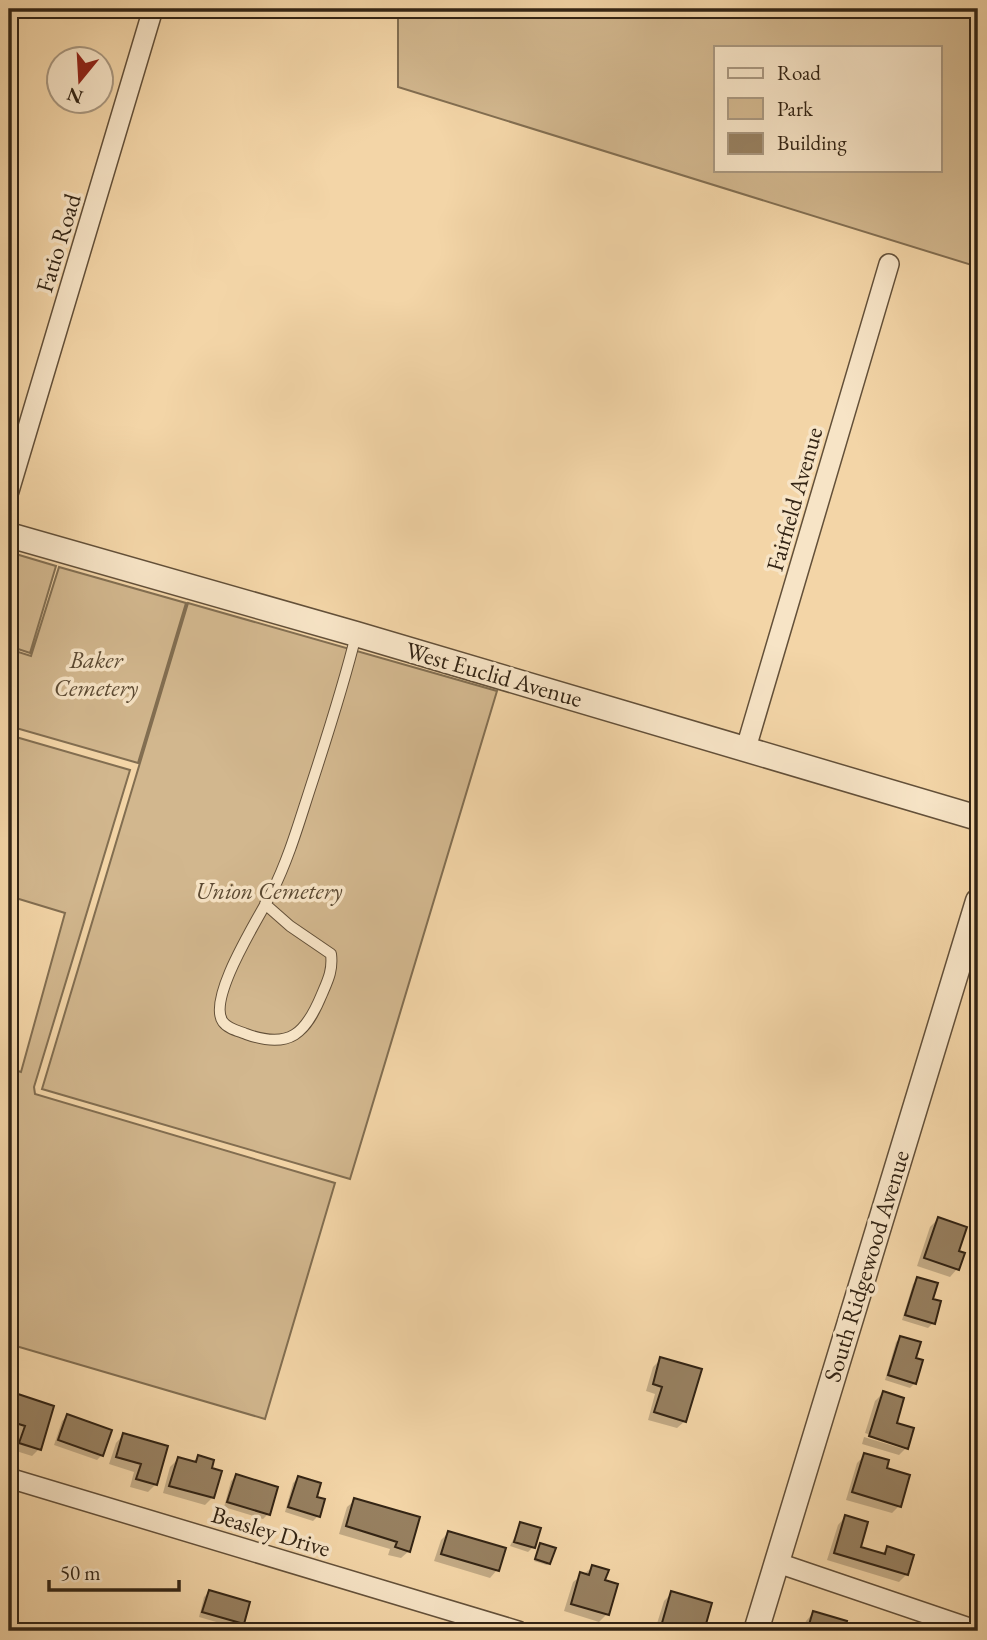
<svg xmlns="http://www.w3.org/2000/svg" width="987" height="1640" viewBox="0 0 987 1640" font-family="'EB Garamond',serif">
<style>
.green{fill:#d2b78e;stroke:#826e51;stroke-width:2;fill-rule:evenodd}
.shadow{fill:#0003}
.building{fill:#978060;stroke:#332414;stroke-width:2}
.lines{fill:none;stroke-linecap:round;stroke-linejoin:round}
.service-casing{stroke:#635039;stroke-width:12}
.minor-casing{stroke:#635039;stroke-width:22}
.tertiary-casing{stroke:#635039;stroke-width:27}
.service{stroke:#f7e4c6;stroke-width:10}
.minor{stroke:#f7e4c6;stroke-width:19}
.tertiary{stroke:#f7e4c6;stroke-width:24}
.labels{text-anchor:middle;dominant-baseline:central;stroke-width:7;stroke-linejoin:round;paint-order:stroke}
.street-label{font-size:24px;fill:#332414;stroke:#f7e4c6}
.park-label{font-size:24px;font-style:italic;fill:#5b4932;stroke:#f7e4c6}
</style>
<rect width="100%" height="100%" fill="#f3d5a7"/>
<filter id="stains"><feTurbulence type="fractalNoise" baseFrequency=".00286" numOctaves="4"/><feColorMatrix values="0 0 0 0 .2 0 0 0 0 .09 0 0 0 0 .02 0 0 0 .5 -.17"/></filter>
<radialGradient id="worn" r=".72"><stop offset=".6" stop-color="#630" stop-opacity="0"/><stop offset="1" stop-color="#630" stop-opacity=".3"/></radialGradient>
<!-- green -->
<path class="green" d="M398 9H978V267L398 87ZM716 47H940V170H716Z
M9 552 56 566 30 653 9 646Z
M59 567 186 603 138 763 9 726V649L31 656Z
M188 603 497 691 350 1179 42 1089Z
M9 735 130 770 34 1087 35 1094 335 1183 265 1419 9 1344V1068L21 1072 65 913 9 896Z"/>
<!-- shadow -->
<path class="shadow" d="M938 1219 957 1252V1269L950 1277 917 1266 930 1227Z
M917 1279 931 1300 933 1323 928 1328 902 1320 913 1284Z
M901 1338 914 1359 915 1383 910 1388 885 1380 896 1342Z
M661 1359 685 1421 677 1428 648 1420 655 1394 646 1391 653 1367Z
M883 1393 906 1448 899 1455 862 1444 864 1437 904 1449V1446L865 1433 875 1401Z
M15 1395 39 1449 32 1456 13 1450 18 1434 9 1431V1402Z
M67 1416 102 1455 97 1460 54 1445 62 1421Z
M123 1435 156 1484 148 1492 130 1487 134 1472 109 1464 116 1443Z
M865 1455 885 1469 899 1506 892 1513 846 1500 857 1463Z
M198 1457 213 1497 205 1505 163 1493 170 1467 178 1459 192 1463Z
M236 1476 268 1514 263 1519 224 1507 231 1481Z
M298 1478 315 1498 318 1516 313 1521 285 1512 293 1483Z
M355 1500 409 1551 401 1558 388 1555 390 1549 339 1534 347 1507Z
M845 1517 859 1548 881 1555 887 1548 907 1574 899 1582 827 1560 838 1525Z
M521 1524 533 1547 528 1552 510 1546Z
M448 1533 497 1570 490 1578 434 1561 441 1540Z
M540 1545 549 1563 547 1565 534 1561Z
M593 1567 603 1581 607 1614 599 1622 564 1611 573 1582Z
M209 1592 242 1623 237 1628 199 1617 204 1597Z
M672 1593 710 1605 702 1631 655 1630 664 1601Z
M813 1613 845 1622 842 1631H802L806 1621Z"/>
<!-- building -->
<path class="building" d="M938 1217 967 1227 959 1251 965 1253 959 1270 924 1258Z
M917 1277 938 1283 933 1299 941 1301 935 1324 905 1315Z
M900 1336 921 1342 916 1358 923 1360 916 1384 888 1375Z
M660 1357 702 1369 686 1422 654 1412 662 1387 653 1384Z
M883 1391 904 1398 897 1423 914 1428 908 1449 869 1436Z
M15 1393 54 1406 41 1450 19 1443 25 1426 9 1421Z
M67 1414 112 1430 103 1456 58 1440Z
M123 1433 168 1446 157 1485 136 1479 141 1464 116 1457Z
M864 1453 889 1460 887 1468 910 1475 901 1507 852 1492Z
M198 1455 214 1460 212 1468 222 1471 214 1498 169 1486 178 1457 196 1462Z
M236 1474 278 1487 270 1515 227 1502Z
M298 1476 321 1483 317 1497 325 1499 320 1517 288 1507Z
M354 1498 420 1517 410 1552 395 1547 397 1542 346 1526Z
M845 1515 868 1522 861 1547 885 1554 887 1546 914 1555 908 1575 834 1553Z
M520 1522 541 1528 535 1548 514 1542Z
M448 1531 506 1548 499 1571 441 1554Z
M540 1543 556 1548 550 1564 535 1559Z
M592 1565 609 1570 605 1580 618 1584 609 1615 571 1604 580 1572 589 1575Z
M209 1590 250 1602 244 1624 202 1612Z
M671 1591 712 1603 704 1631H692L662 1623Z
M813 1611 847 1621 844 1630 847 1631 808 1628Z
M321 1626 339 1631H320Z"/>
<g class="lines">
<defs>
<path id="service" d="M265 904 290 926 331 954C333 970 328 980 322 994 306 1033 290 1050 246 1034 239 1031 228 1029 223 1022 206 999 260 916 272 892 288 860 298 826 309 792 326 740 343 688 356 635"/>
<path id="minor" d="M9 491 153 9
M746 748 889 264
M9 1478 518 1631
M778 1563 978 1631"/>
<path id="tertiary" d="M9 535 356 634 978 818
M756 1631 978 901"/>
</defs>
<!-- service casing -->
<use href="#service" class="service-casing"/>
<!-- minor casing -->
<use href="#minor" class="minor-casing"/>
<!-- tertiary casing -->
<use href="#tertiary" class="tertiary-casing"/>
<!-- service -->
<use href="#service" class="service"/>
<!-- minor -->
<use href="#minor" class="minor"/>
<!-- tertiary -->
<use href="#tertiary" class="tertiary"/>
</g>
<g class="labels">
<!-- street labels -->
<g class="street-label">
<text transform="translate(58 243) rotate(-73)">Fatio Road</text>
<text transform="translate(794 499) rotate(-74)">Fairfield Avenue</text>
<text transform="translate(494 674) rotate(16)">West Euclid Avenue</text>
<text transform="translate(866 1266) rotate(-73)">South Ridgewood Avenue</text>
<text transform="translate(271 1531) rotate(17)">Beasley Drive</text>
</g>
<!-- park labels -->
<g class="park-label">
<text x="96" y="659">Baker<tspan x="96" dy="28">Cemetery</tspan></text>
<text x="269" y="890">Union Cemetery</text>
</g>
</g>
<!-- margin -->
<rect width="987" height="1640" fill="none" stroke="#f3d5a7" stroke-width="35"/>
<rect x="10" y="10" width="966" height="1619" fill="none" stroke="#332414" stroke-width="3.5"/>
<rect x="18" y="18" width="952" height="1605" fill="none" stroke="#332414" stroke-width="2"/>
<!-- legend -->
<rect x="714" y="46" width="228" height="126" fill="#f7e4c6" stroke="#a9977f" stroke-width="2"/>
<rect x="728" y="68" width="35" height="10" fill="#f7e4c6" stroke="#a9977f" stroke-width="2"/>
<text x="777" y="80" font-size="21" fill="#332414">Road</text>
<rect x="728" y="98" width="35" height="21" fill="#d2b78e" stroke="#a9977f" stroke-width="2"/>
<text x="777" y="116" font-size="21" fill="#332414">Park</text>
<rect x="728" y="133" width="35" height="21" fill="#978060" stroke="#a9977f" stroke-width="2"/>
<text x="777" y="150" font-size="21" fill="#332414">Building</text>
<!-- north arrow -->
<g transform="translate(80 80) rotate(198)"><circle r="33" fill="#f7e4c6" stroke="#a9977f" stroke-width="2"/>
<path d="M0-5L12 26L0 18L-12 26Z" fill="#8f2418"/>
<text y="-10" font-size="19" font-weight="bold" text-anchor="middle" fill="#332414">N</text>
</g>
<!-- scale -->
<path d="M49 1580v10h130v-10" fill="none" stroke="#332414" stroke-width="3.5"/>
<text x="60" y="1580" font-size="21" fill="#332414" stroke="#f7e4c6" stroke-width="5" paint-order="stroke">50 m</text>
<rect width="100%" height="100%" filter="url(#stains)"/>
<rect width="100%" height="100%" fill="url(#worn)"/>
</svg>
